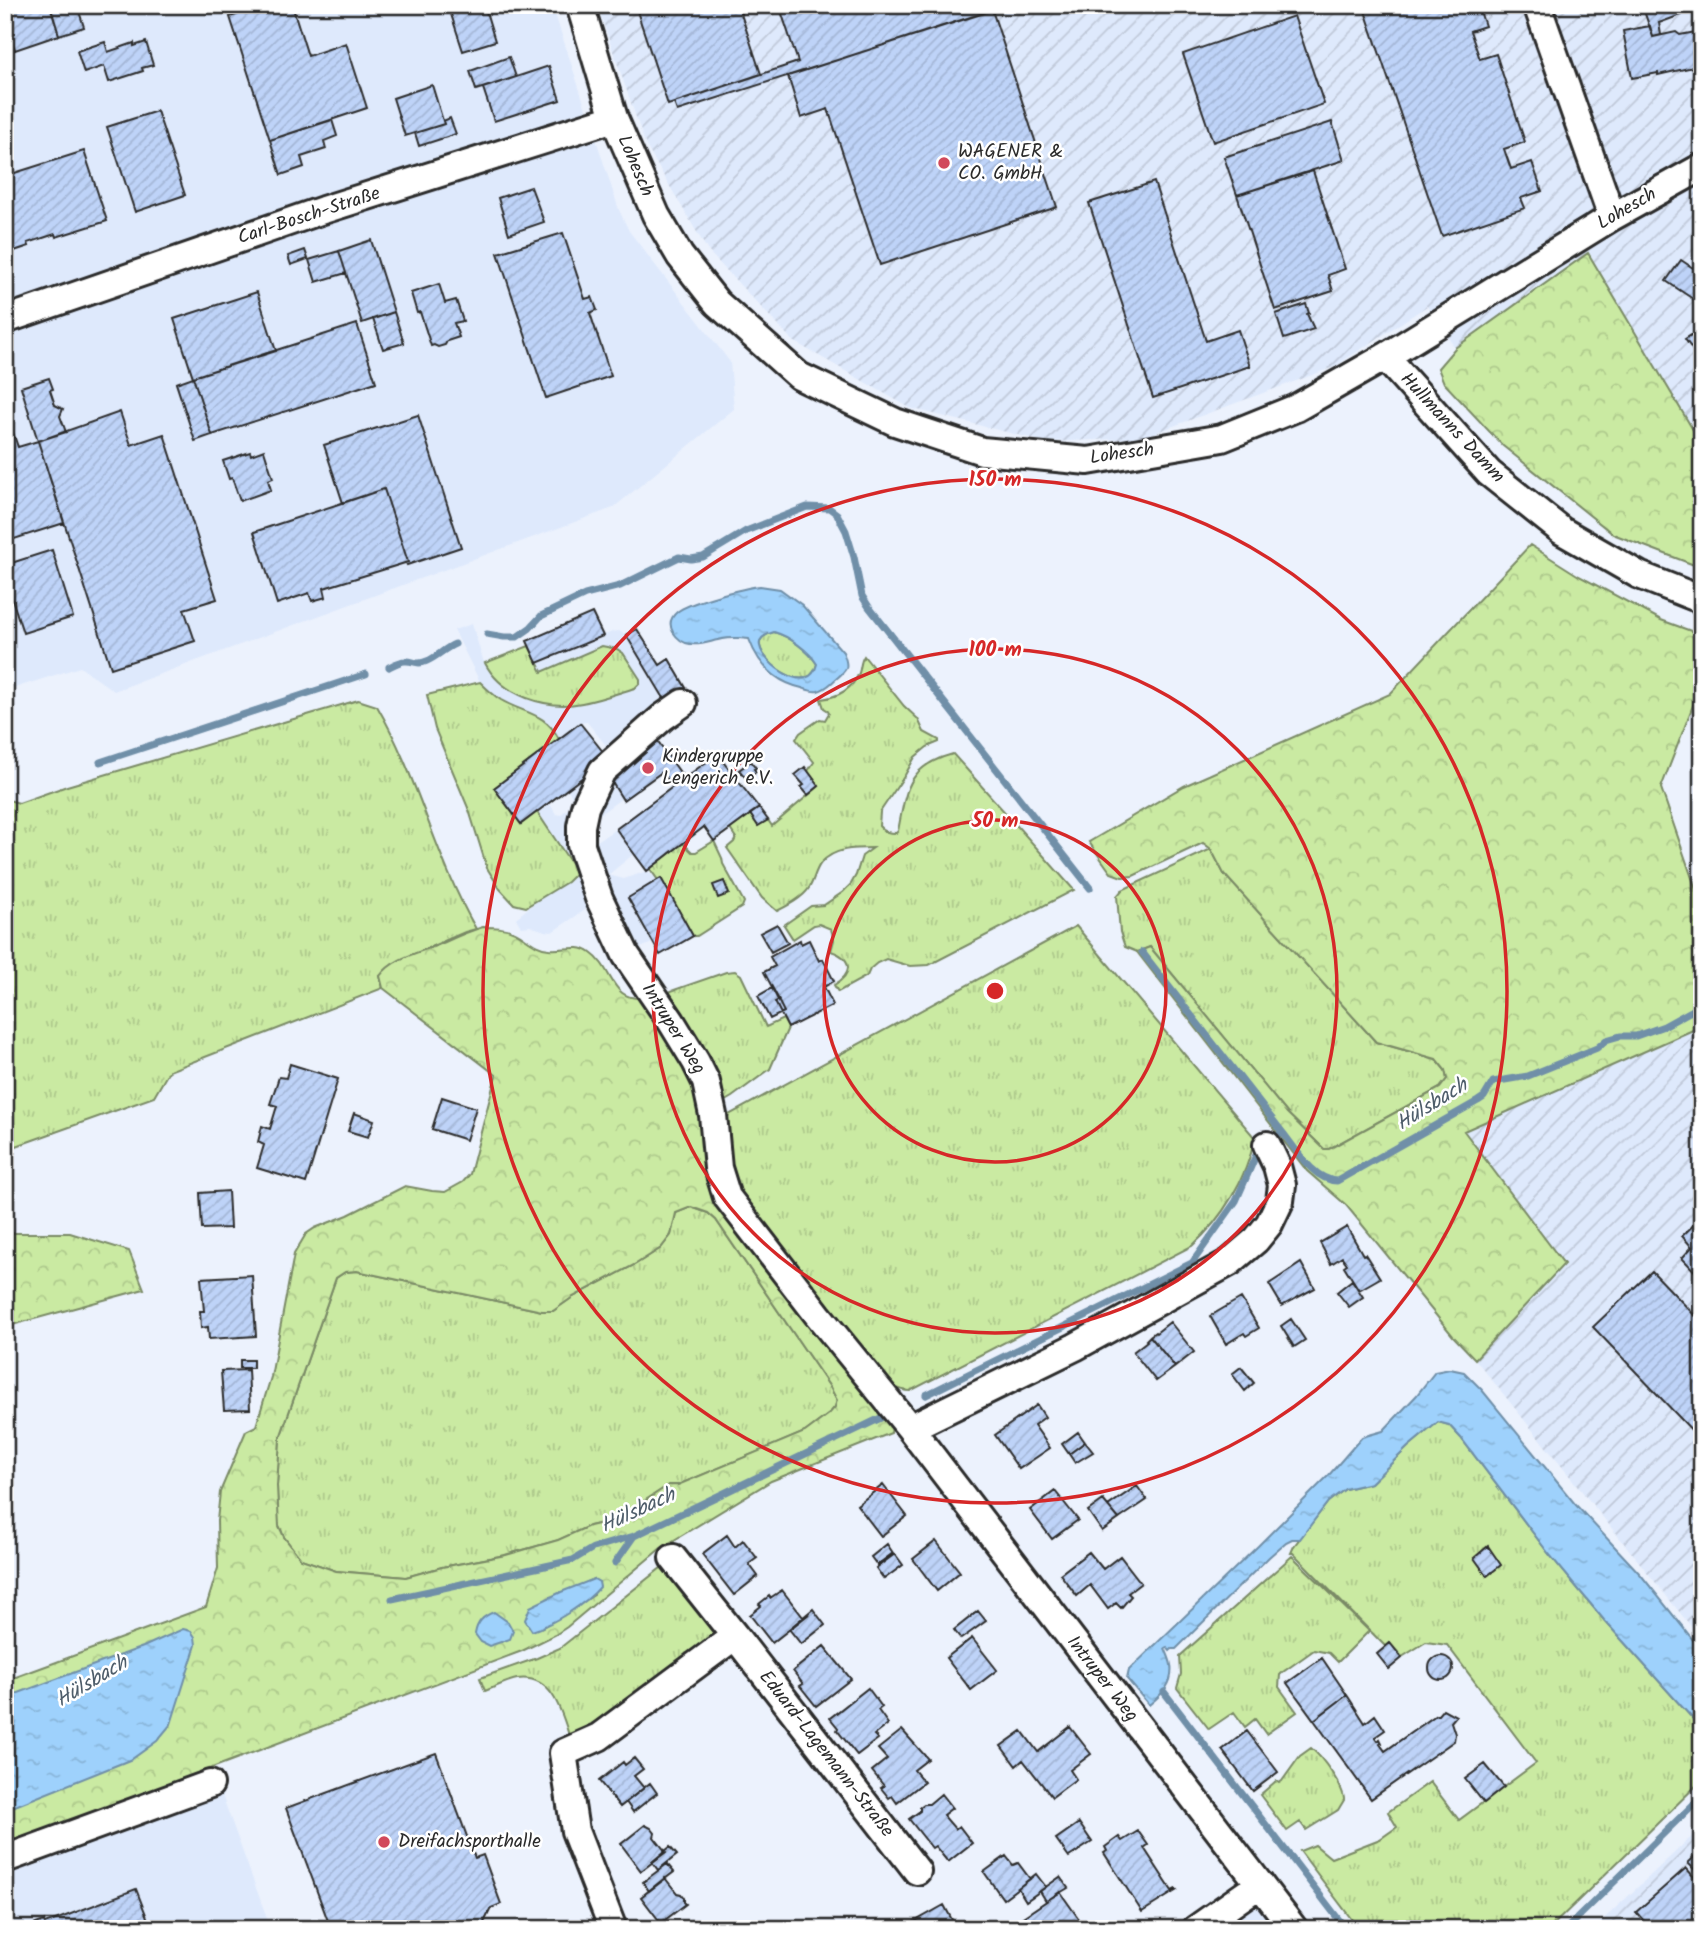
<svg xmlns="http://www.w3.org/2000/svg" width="1707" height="1934" viewBox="0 0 1707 1934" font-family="Kalam,sans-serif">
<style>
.built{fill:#dee9fc}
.industrial{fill:url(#industrial-furrows)}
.grass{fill:url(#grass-tufts);stroke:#7a8a66;stroke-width:2}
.forest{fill:url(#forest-crowns);stroke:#7a8a66;stroke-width:2;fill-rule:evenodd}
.water{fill:url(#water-ripples);stroke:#708fa8;stroke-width:2;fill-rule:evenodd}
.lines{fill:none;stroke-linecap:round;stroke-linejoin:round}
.stream{stroke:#708fa8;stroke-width:7}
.building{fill:url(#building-hatch);stroke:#2b2b2b;stroke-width:2}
.street-casing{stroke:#2b2b2b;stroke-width:32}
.street{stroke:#fff;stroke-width:26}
.ring{fill:none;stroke:#d62828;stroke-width:3.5}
.poi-dot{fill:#d1495b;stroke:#fff;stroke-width:2.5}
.labels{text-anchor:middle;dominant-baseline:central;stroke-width:5;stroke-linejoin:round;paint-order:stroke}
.poi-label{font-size:19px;fill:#2b2b2b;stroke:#fff;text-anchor:start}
.street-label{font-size:19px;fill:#2b2b2b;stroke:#fff}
.water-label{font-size:21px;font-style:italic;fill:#4e5d6a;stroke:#fff}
.centre{fill:#d62828;stroke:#fff;stroke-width:3.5}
.ring-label{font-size:21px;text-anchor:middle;font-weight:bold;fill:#d62828;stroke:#fff;stroke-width:5;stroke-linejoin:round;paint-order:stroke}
</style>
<defs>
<pattern id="industrial-furrows" width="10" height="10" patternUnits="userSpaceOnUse" patternTransform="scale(1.75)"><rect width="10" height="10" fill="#dee9fc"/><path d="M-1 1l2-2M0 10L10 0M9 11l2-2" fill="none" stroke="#bfc8d8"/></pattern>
<pattern id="grass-tufts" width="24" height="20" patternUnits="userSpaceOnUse" patternTransform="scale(1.75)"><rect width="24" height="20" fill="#caeaa2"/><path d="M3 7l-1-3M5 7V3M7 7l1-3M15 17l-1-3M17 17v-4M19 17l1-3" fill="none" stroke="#aec98c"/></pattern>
<pattern id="forest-crowns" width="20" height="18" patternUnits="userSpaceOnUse" patternTransform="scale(1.75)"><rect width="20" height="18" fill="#caeaa2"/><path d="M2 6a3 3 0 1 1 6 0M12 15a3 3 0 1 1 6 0" fill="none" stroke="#aec98c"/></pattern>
<pattern id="water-ripples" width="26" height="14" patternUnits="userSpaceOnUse" patternTransform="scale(1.75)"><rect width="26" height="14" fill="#9ed1fc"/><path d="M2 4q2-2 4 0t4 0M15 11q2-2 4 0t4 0" fill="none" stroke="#88b4d8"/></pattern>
<pattern id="building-hatch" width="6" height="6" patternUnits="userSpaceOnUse" patternTransform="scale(1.75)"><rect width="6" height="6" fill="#bed3f8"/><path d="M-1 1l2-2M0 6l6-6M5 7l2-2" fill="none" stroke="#a3b5d5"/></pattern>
</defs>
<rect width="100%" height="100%" fill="#ecf2fd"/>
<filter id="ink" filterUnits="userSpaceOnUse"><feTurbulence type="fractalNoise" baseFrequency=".0143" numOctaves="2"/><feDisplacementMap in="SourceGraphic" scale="14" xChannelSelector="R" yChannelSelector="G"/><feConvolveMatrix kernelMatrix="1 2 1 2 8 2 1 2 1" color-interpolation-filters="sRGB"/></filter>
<g filter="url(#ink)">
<!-- built -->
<path class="built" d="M5 5H552L619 210 629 231 730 362 734 409 613 508 114 691 80 667 5 691Z
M472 624 483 660 494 677 505 687 524 697 558 705 581 704 594 701 638 685 640 679 617 649 609 647 602 646 541 673 537 663 612 632 619 631 626 635 668 705 657 733 661 738 658 740 654 736 608 777 622 798 596 817 592 827 594 843 616 829 635 853 608 875 624 879 647 871 658 880 628 898 652 943 636 950 594 904 552 932 545 931 530 926 521 927 516 918 543 896 567 882 577 872 538 812 550 804 556 814 560 815 575 803 568 789 608 758 609 749 587 722 580 723 559 739 554 728 537 716 519 710 492 694 480 682 454 630Z
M219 1787 271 1929H5V1874Z
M1258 1900 1281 1929H1218Z"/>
<!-- industrial -->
<path class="industrial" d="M597 5H1702V441L1700 442 1588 254 1455 348 1427 306 1334 367 1141 438 1046 442 910 408 793 341 708 251 646 146Z
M1702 1026V1640L1475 1359 1563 1264 1464 1131Z
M1702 1827V1929H1593L1638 1887Z"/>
<!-- grass -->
<path class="grass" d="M774 632C789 636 809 651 817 664 809 698 763 664 760 646 758 637 767 634 774 632Z
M529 646 542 672 602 646 617 649 623 653 640 679V683L635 688C618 693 600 700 582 703 547 710 502 696 485 663Z
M864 656 904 706 918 719 924 732 939 740V742L927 747 915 757 905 775 880 812 879 826C884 832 888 833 896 833L898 831C906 790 907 766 953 754L1074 890 929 965 910 966 886 959 877 963 870 969 867 976 838 992 834 985C854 973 852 958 831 951L834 940 831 929 819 924 814 925 793 939 784 925 811 906 824 905 843 892 851 884 856 875 862 856 873 848C854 848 834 848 821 863 815 870 814 881 809 888 803 898 787 906 777 911L762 898 727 848 734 842 736 838 730 829 750 814 758 826 768 820 772 826 819 786 808 771 814 762 796 739 800 733 820 719 825 720 829 713 827 710 824 708 821 699C837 697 852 690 859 673 861 667 860 662 864 656Z
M480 682C487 689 493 695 501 700 525 714 545 712 559 739L494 788 521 824 537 812 577 872 567 882 526 907 514 904 500 889 487 868 469 810 435 729 427 695Z
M358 700 377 706C418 776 435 858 476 929L465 932 402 959 380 976 383 988 169 1071 154 1097 5 1150V799L19 803 67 786Z
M714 841 722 858 723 864 744 902 742 907 697 936H693L661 879 658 880 650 869 683 843 692 852H696Z
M1211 849 1224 874 1376 1042 1436 1059 1445 1070 1447 1079 1440 1088 1329 1149H1324L1287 1113 1150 947 1137 952 1125 947 1120 932 1117 896 1122 890Z
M1076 926 1255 1138C1246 1179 1223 1218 1192 1246L910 1391C895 1391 889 1382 879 1372L732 1186 725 1117Z
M735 971 741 975 766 1027 783 1019 788 1028 770 1069 732 1097 718 1105 666 998 671 991 726 972Z
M691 1207 708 1213 716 1220 830 1387 837 1400 835 1407 829 1414 805 1432 678 1485H669L615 1520 589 1526 559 1540 505 1555 442 1567 406 1577 336 1571 301 1559 284 1537 278 1523 277 1486 280 1438 336 1278 345 1272 357 1271 542 1311H553L573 1297 636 1264 661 1248 671 1235 676 1213Z
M1438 1422 1449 1425 1461 1438 1549 1554 1604 1620 1702 1729V1780L1549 1929H1359L1300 1851 1315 1845 1331 1858 1380 1839 1397 1827 1388 1812 1430 1782 1459 1820 1536 1763 1447 1645 1426 1642 1402 1657 1390 1643 1386 1647 1293 1553H1291L1294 1546 1328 1502 1345 1489 1371 1483 1408 1447Z
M1292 1556 1369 1631 1338 1662 1329 1653 1314 1650 1283 1672 1280 1675 1279 1687 1297 1712 1266 1734 1255 1719 1245 1727 1234 1712 1209 1729 1177 1688 1181 1674 1180 1656Z
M666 1564 717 1628 714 1642 571 1742C563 1717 554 1673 517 1679 507 1681 495 1687 485 1691L480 1678 537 1658 560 1648Z
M1311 1748C1322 1757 1344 1787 1344 1800L1338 1810 1306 1830 1300 1822 1287 1831 1260 1795 1276 1781 1279 1783 1282 1781 1300 1756Z"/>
<!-- forest -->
<path class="forest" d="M1588 253 1702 445V568L1613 534 1503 446 1444 383 1438 368 1455 348Z
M1530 545 1579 576 1661 620 1702 635V682L1661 788 1702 907V1026L1464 1131 1564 1264 1475 1359 1453 1336 1346 1205 1307 1171 1137 952 1150 947 1287 1113 1324 1149H1329L1440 1088 1447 1079 1445 1070 1436 1059 1376 1042 1224 874 1211 849 1203 843 1133 876 1122 877 1111 873 1089 842 1184 786 1390 694Z
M483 927C494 927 504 927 515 932 527 938 535 948 549 949 564 951 578 943 591 953 614 969 611 1004 646 997L688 1062 715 1179 892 1427 891 1433 771 1481 661 1548 567 1627 555 1635 522 1651 5 1846V1681L206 1607 218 1568 217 1521 220 1492 246 1431 256 1426 271 1377 294 1254 306 1234 315 1228 348 1215 405 1186 432 1191 445 1192 463 1182 470 1174 496 1075 383 988 380 976C394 956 424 952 445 942 458 936 469 931 483 927ZM691 1207 708 1213 716 1220 830 1387 837 1400 835 1407 829 1414 805 1432 678 1485H669L615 1520 589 1526 558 1540 506 1555 442 1567 406 1577 336 1571 301 1559 284 1537 279 1526 277 1486 280 1438 336 1278 345 1272 357 1271 542 1311H553L573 1297 636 1264 661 1248 671 1235 676 1213ZM594 1579V1595L541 1628 583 1584Z
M14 1233H70L129 1251 144 1289 5 1327V1235Z"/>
<!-- water -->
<path class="water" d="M760 586 780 589 802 605 843 652C849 667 848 669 836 679 830 684 826 689 818 691 813 692 808 690 802 688 775 682 758 664 749 639 741 638 731 637 722 639 711 641 701 646 690 644 682 643 677 638 673 632 669 625 670 618 677 612 689 602 743 588 760 586ZM774 632C789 636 809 651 817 664 809 698 763 664 760 646 758 638 767 634 774 632Z
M1450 1369 1464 1372 1482 1390 1575 1504 1641 1575 1702 1651V1729L1604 1620 1549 1554 1461 1438 1449 1425 1438 1422 1408 1447 1371 1483 1345 1489 1328 1502 1300 1539H1292L1286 1542 1269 1557 1176 1649H1172L1170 1651 1167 1647 1165 1648C1167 1653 1170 1659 1171 1665 1174 1684 1162 1694 1149 1705L1127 1679 1129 1670 1258 1546 1329 1475 1362 1437 1383 1431 1416 1396 1435 1372Z
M594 1579 599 1582 600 1587C586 1604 553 1624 532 1631L525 1620 530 1607 561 1592Z
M494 1612 508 1622 513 1631 510 1639 489 1646 481 1642 475 1634C477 1622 483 1616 494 1612Z
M183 1629 191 1631 195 1637 196 1645 171 1724 157 1741 132 1759 5 1810V1698L143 1647Z"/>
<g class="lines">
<!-- stream -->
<path class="stream" d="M487 634 504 637H517L530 628 541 616 585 595 620 586 679 557 691 559 703 557 746 531 807 507 829 508 837 514 846 531 854 557 862 596 869 607 1090 888
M389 667C393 665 400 661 405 661 414 660 416 666 427 661 437 657 445 648 455 644
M100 762 366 674
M1142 952 1283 1133
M1273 1137 1283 1133C1296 1149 1313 1180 1337 1181L1478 1101 1484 1097 1493 1082 1528 1076 1597 1048 1606 1040 1620 1036H1636L1664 1026 1702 1005
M926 1395 1192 1263 1236 1201 1260 1146
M615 1563 634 1536
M392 1599 573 1560 593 1548 634 1536 885 1416
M1164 1692 1346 1929
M1566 1929 1702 1796"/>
</g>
<!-- building -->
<path class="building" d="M5 5H50L59 35 15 50 5 20Z
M50 5H77L84 27 59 35Z
M265 5H292L308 56 346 43 367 108 270 140 230 17Z
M448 5H484L495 41 463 51Z
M635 5H738L761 74 668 105Z
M779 5H999L1000 8 677 111 674 103 798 62Z
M1363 5H1478L1485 26 1470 31 1480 59 1496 54 1525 142 1504 149 1511 169 1532 162 1542 191 1521 198 1525 208 1442 236Z
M1642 5H1692L1693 6 1679 11 1681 15 1659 23 1661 35 1653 37Z
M992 10 1057 207 880 265 828 109 801 118 788 76Z
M1294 16 1324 104 1213 142 1183 54Z
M5 26H7L15 50 5 53Z
M1650 26 1653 37 1676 32 1680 35 1701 31 1702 65 1658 75V73L1632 78 1623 31Z
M105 42 108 52 134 43V46L146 42 153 65 142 68 143 71 109 82 104 66 84 73 77 51Z
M509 57 516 77 476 90 470 71Z
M549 66 560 100 494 121 483 88Z
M432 85 444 124 405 136 393 98Z
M157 111 185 195 135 212 107 127Z
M450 118 456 134 419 146 415 133 444 124 443 121Z
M332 120 337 136 324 141 326 149 301 157 304 167 281 175 270 140Z
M1332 122 1344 160 1237 195 1224 157Z
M84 151 107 221 56 237 55 234 28 243 29 246 5 254V176Z
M1313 171 1345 269 1328 275 1333 291 1275 310 1237 195Z
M1154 182 1206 341 1238 330 1250 366 1153 398 1089 203Z
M531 187 544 222 509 234 498 198Z
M563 233 585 299 592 297 597 310 590 313 611 376 546 398 498 253Z
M371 240 394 312 362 323 339 251Z
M305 250 308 259 291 265 288 256Z
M339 251 346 273 316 282 309 260Z
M1681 260 1693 268 1699 260 1702 262V305L1666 281Z
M439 284 445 303 456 300 463 321 454 323 459 337 447 341 445 345 438 347 434 345 431 346 420 312 417 313 411 293Z
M257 292 276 351 193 377 174 319Z
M1306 304 1309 313 1307 314 1314 329 1284 339 1276 314Z
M394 312 404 343 383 349 373 319Z
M357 324 376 382 212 435 193 377Z
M1702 328V363L1685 339Z
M193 377 212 435 195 441 176 383Z
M49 378 53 389 50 390 55 405 63 409 60 416 66 432 38 441 21 387Z
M5 410 18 447 38 441 64 523 5 542Z
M120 412 131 445 164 434 217 599 184 609 195 641 111 668 38 441Z
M418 415 461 547 407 565 406 563 408 562 384 489 343 503 324 445Z
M264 450 273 478 268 480 271 490 240 501 232 478 229 479 223 461 250 452 251 455Z
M384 489 408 562 324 588 326 597 312 601 309 593 277 604 254 532Z
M52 550 73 617 23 633 5 577V565Z
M592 613 603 636 537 663 527 641Z
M637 629 660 665 669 659 689 693 668 705 626 635Z
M580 723 608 758 521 824 494 788Z
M657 740 684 778 673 787 662 772 623 800 608 776Z
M717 754 759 808 714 841 704 827 647 871 616 829Z
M751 761 756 768 754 769 756 772 748 777 747 775 745 777 739 770Z
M805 767 819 786 808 795 801 787 804 785 795 775Z
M759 808 768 820 758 826 750 814Z
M661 878 693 936 660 955 628 898Z
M724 881 729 894 718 898 713 885Z
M777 924 788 943 771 952 760 933Z
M800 940 801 944 809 940 819 961 823 959 834 981 824 987 833 1005 788 1028 775 1002 779 1000 764 972 775 966 770 957Z
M772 988 784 1012 770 1019 758 996Z
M290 1064 338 1079 306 1183 257 1168 264 1145 258 1142 262 1126 270 1129 277 1106 270 1104 279 1077 286 1078Z
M442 1097 476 1108 466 1140 432 1129Z
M354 1113 374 1120 368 1137 348 1131Z
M228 1191 230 1228 202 1229 200 1193Z
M1702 1217V1279L1682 1258 1692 1247 1682 1236Z
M1347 1227 1363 1255 1365 1254 1380 1278 1359 1290 1344 1266 1347 1264 1342 1257 1331 1264 1320 1243Z
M1301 1263 1315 1288 1282 1306 1269 1284Z
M1652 1271 1702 1323V1438L1700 1439 1593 1327Z
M252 1275 256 1336 209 1339 208 1327 201 1328 200 1311H204L201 1278Z
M1352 1280 1363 1297 1349 1307 1337 1292Z
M1241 1298 1259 1328 1246 1336 1244 1333 1226 1344 1210 1316Z
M1291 1319 1305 1340 1294 1347 1281 1326Z
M1170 1322 1194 1352 1175 1367 1150 1336 1155 1332 1156 1333Z
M1150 1336 1175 1367 1156 1381 1133 1352 1147 1341 1146 1340Z
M240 1360H253V1368H240Z
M1241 1367 1254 1383 1245 1391 1232 1374Z
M248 1370 250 1409 224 1410 221 1371Z
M1037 1405 1045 1417 1034 1425 1050 1448 1019 1469 995 1435Z
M1078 1432 1085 1442 1069 1454 1062 1444Z
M1085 1442 1093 1452 1075 1463 1069 1454Z
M883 1485 907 1516 881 1536 857 1505Z
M1137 1486 1147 1500 1119 1519 1108 1506Z
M1055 1491 1078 1520 1052 1539 1030 1510Z
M1103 1500 1119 1519 1102 1531 1088 1511Z
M727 1535 735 1547 743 1540 757 1558 749 1564 758 1576 734 1595 702 1554Z
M936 1541 960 1572 937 1591 913 1559Z
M887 1544 893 1553 877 1565 871 1557Z
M1488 1546 1501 1565 1487 1576 1474 1558Z
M1089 1552 1103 1569 1120 1556 1141 1583 1128 1593 1131 1596 1121 1608 1116 1603 1108 1609 1090 1585 1077 1596 1060 1574Z
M895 1554 903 1565 884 1579 876 1568Z
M782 1590 803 1617 809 1614 772 1643 750 1615 761 1606 759 1604 769 1596 770 1598Z
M813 1609 825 1625 801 1644 789 1629Z
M978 1611 986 1621 961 1639 954 1630Z
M972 1638 997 1670 971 1690 946 1658Z
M1390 1643 1402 1658 1389 1669 1377 1654Z
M824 1646 851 1679 816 1706 800 1686 803 1684 793 1671Z
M1429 1668a12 12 0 1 1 24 0a12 12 0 1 1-24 0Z
M1322 1658 1347 1695 1314 1720 1287 1683Z
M868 1688 882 1707 878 1710 888 1724 874 1735 878 1739 857 1755 837 1730 838 1728 830 1718Z
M1347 1695 1365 1723 1375 1715 1385 1730 1375 1737 1378 1741 1380 1739 1382 1743 1380 1744 1385 1751 1436 1715H1438L1443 1709 1456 1716 1451 1722 1455 1734 1454 1741 1371 1799 1314 1720Z
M1070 1727 1091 1754 1070 1770 1076 1779 1052 1797 1023 1760 1016 1766 1001 1746 1022 1731 1038 1752Z
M902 1730 928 1759 914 1770 924 1782 897 1803 892 1796 889 1798 881 1788 884 1786 872 1771 887 1759 878 1749Z
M1247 1731 1278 1772 1253 1791 1222 1750Z
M436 1753 475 1858 483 1855 501 1904 491 1908 481 1929H331L286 1808Z
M634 1758 643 1769 634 1776 644 1788 620 1807 599 1781 623 1762 625 1765Z
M1485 1764 1504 1787 1484 1803 1465 1779Z
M650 1783 657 1793 633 1812 626 1802Z
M941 1794 952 1808 943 1815 955 1829 959 1826 972 1843 948 1862 935 1846 932 1848 909 1819 920 1811V1807L924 1804H929Z
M1079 1823 1092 1842 1069 1857 1056 1839Z
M645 1825 651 1828 655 1833 654 1837 666 1852 641 1871 621 1844Z
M1138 1831 1148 1845 1144 1848 1172 1891 1176 1889 1177 1890 1142 1912 1104 1853 1107 1851 1105 1847 1119 1837 1122 1841Z
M670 1847 677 1855 658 1870 652 1862Z
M1702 1850V1877L1688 1863Z
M1006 1856 1013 1865 1018 1863 1030 1879 1003 1899 984 1872Z
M667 1864 674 1872 649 1891 643 1882Z
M1686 1868 1702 1886V1919L1691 1929H1651L1636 1912Z
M1036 1874 1046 1887 1026 1901 1018 1888Z
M1060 1877 1068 1888 1046 1901 1040 1891Z
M665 1878 677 1893 681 1894 684 1898V1902L686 1904 661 1923 641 1897Z
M136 1889 150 1925 141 1929H28V1927L44 1921 45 1924Z
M1060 1892 1086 1929H1032L1023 1917Z
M944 1905 957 1929H917L914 1922Z"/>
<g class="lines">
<defs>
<path id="street" d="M580 5 614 118 656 215 680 256 717 303 799 376 895 422 982 451 1088 461 1222 438 1296 408 1385 357 1612 217 1702 167
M1537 5 1612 217
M5 320 323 210 614 118
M1385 357 1489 473 1562 531 1639 575 1702 600
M683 703 663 717 602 771 585 807 581 826V845L599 898 626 955 671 1021 696 1062 706 1082 713 1115 718 1168 727 1197 818 1315 910 1428 1294 1929
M910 1428 1075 1347 1230 1262 1256 1240 1269 1224 1280 1201 1282 1185 1277 1166 1267 1145
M673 1558 735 1636
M5 1859 210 1784
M613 1929 575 1831 563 1753 599 1737 735 1636 917 1871
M1196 1929 1260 1884"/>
</defs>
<!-- street casing -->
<use href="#street" class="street-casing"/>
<!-- street -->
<use href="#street" class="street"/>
</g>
</g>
<!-- distance rings -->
<g class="ring">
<circle cx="995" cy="991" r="171"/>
<circle cx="995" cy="991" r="342"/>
<circle cx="995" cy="991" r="512"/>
</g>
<!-- markers -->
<g class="poi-dot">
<circle cx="944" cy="163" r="7"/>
<circle cx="648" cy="768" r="7"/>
<circle cx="384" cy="1842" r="7"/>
</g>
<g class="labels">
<!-- poi labels -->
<g class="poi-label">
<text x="958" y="152">WAGENER &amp;<tspan x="958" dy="22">CO. GmbH</tspan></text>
<text x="662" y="757">Kindergruppe<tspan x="662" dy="22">Lengerich e.V.</tspan></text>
<text x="398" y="1842">Dreifachsporthalle</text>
</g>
<!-- street labels -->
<g class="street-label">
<text transform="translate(635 166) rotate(67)">Lohesch</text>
<text transform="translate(1627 209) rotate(-30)">Lohesch</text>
<text transform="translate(309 216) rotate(-18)">Carl-Bosch-Straße</text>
<text transform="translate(1452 428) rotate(47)">Hullmanns Damm</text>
<text transform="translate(1122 454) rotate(-8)">Lohesch</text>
<text transform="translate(673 1029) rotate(58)">Intruper Weg</text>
<text transform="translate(1102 1679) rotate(52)">Intruper Weg</text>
<text transform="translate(826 1754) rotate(52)">Eduard-Lagemann-Straße</text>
</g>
<!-- water labels -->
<g class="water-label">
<text transform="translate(1432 1105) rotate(-32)">Hülsbach</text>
<text transform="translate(638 1511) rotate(-25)">Hülsbach</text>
<text transform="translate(92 1682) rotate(-31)">Hülsbach</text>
</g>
</g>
<circle cx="995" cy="991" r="10" class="centre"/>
<g class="ring-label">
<text x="995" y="486">150 m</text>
<text x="995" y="656">100 m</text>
<text x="995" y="827">50 m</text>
</g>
<!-- margin -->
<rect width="1707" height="1934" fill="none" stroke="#fff" stroke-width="28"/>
<rect x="14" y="14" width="1679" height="1906" fill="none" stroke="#2b2b2b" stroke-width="2.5" filter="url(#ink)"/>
</svg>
